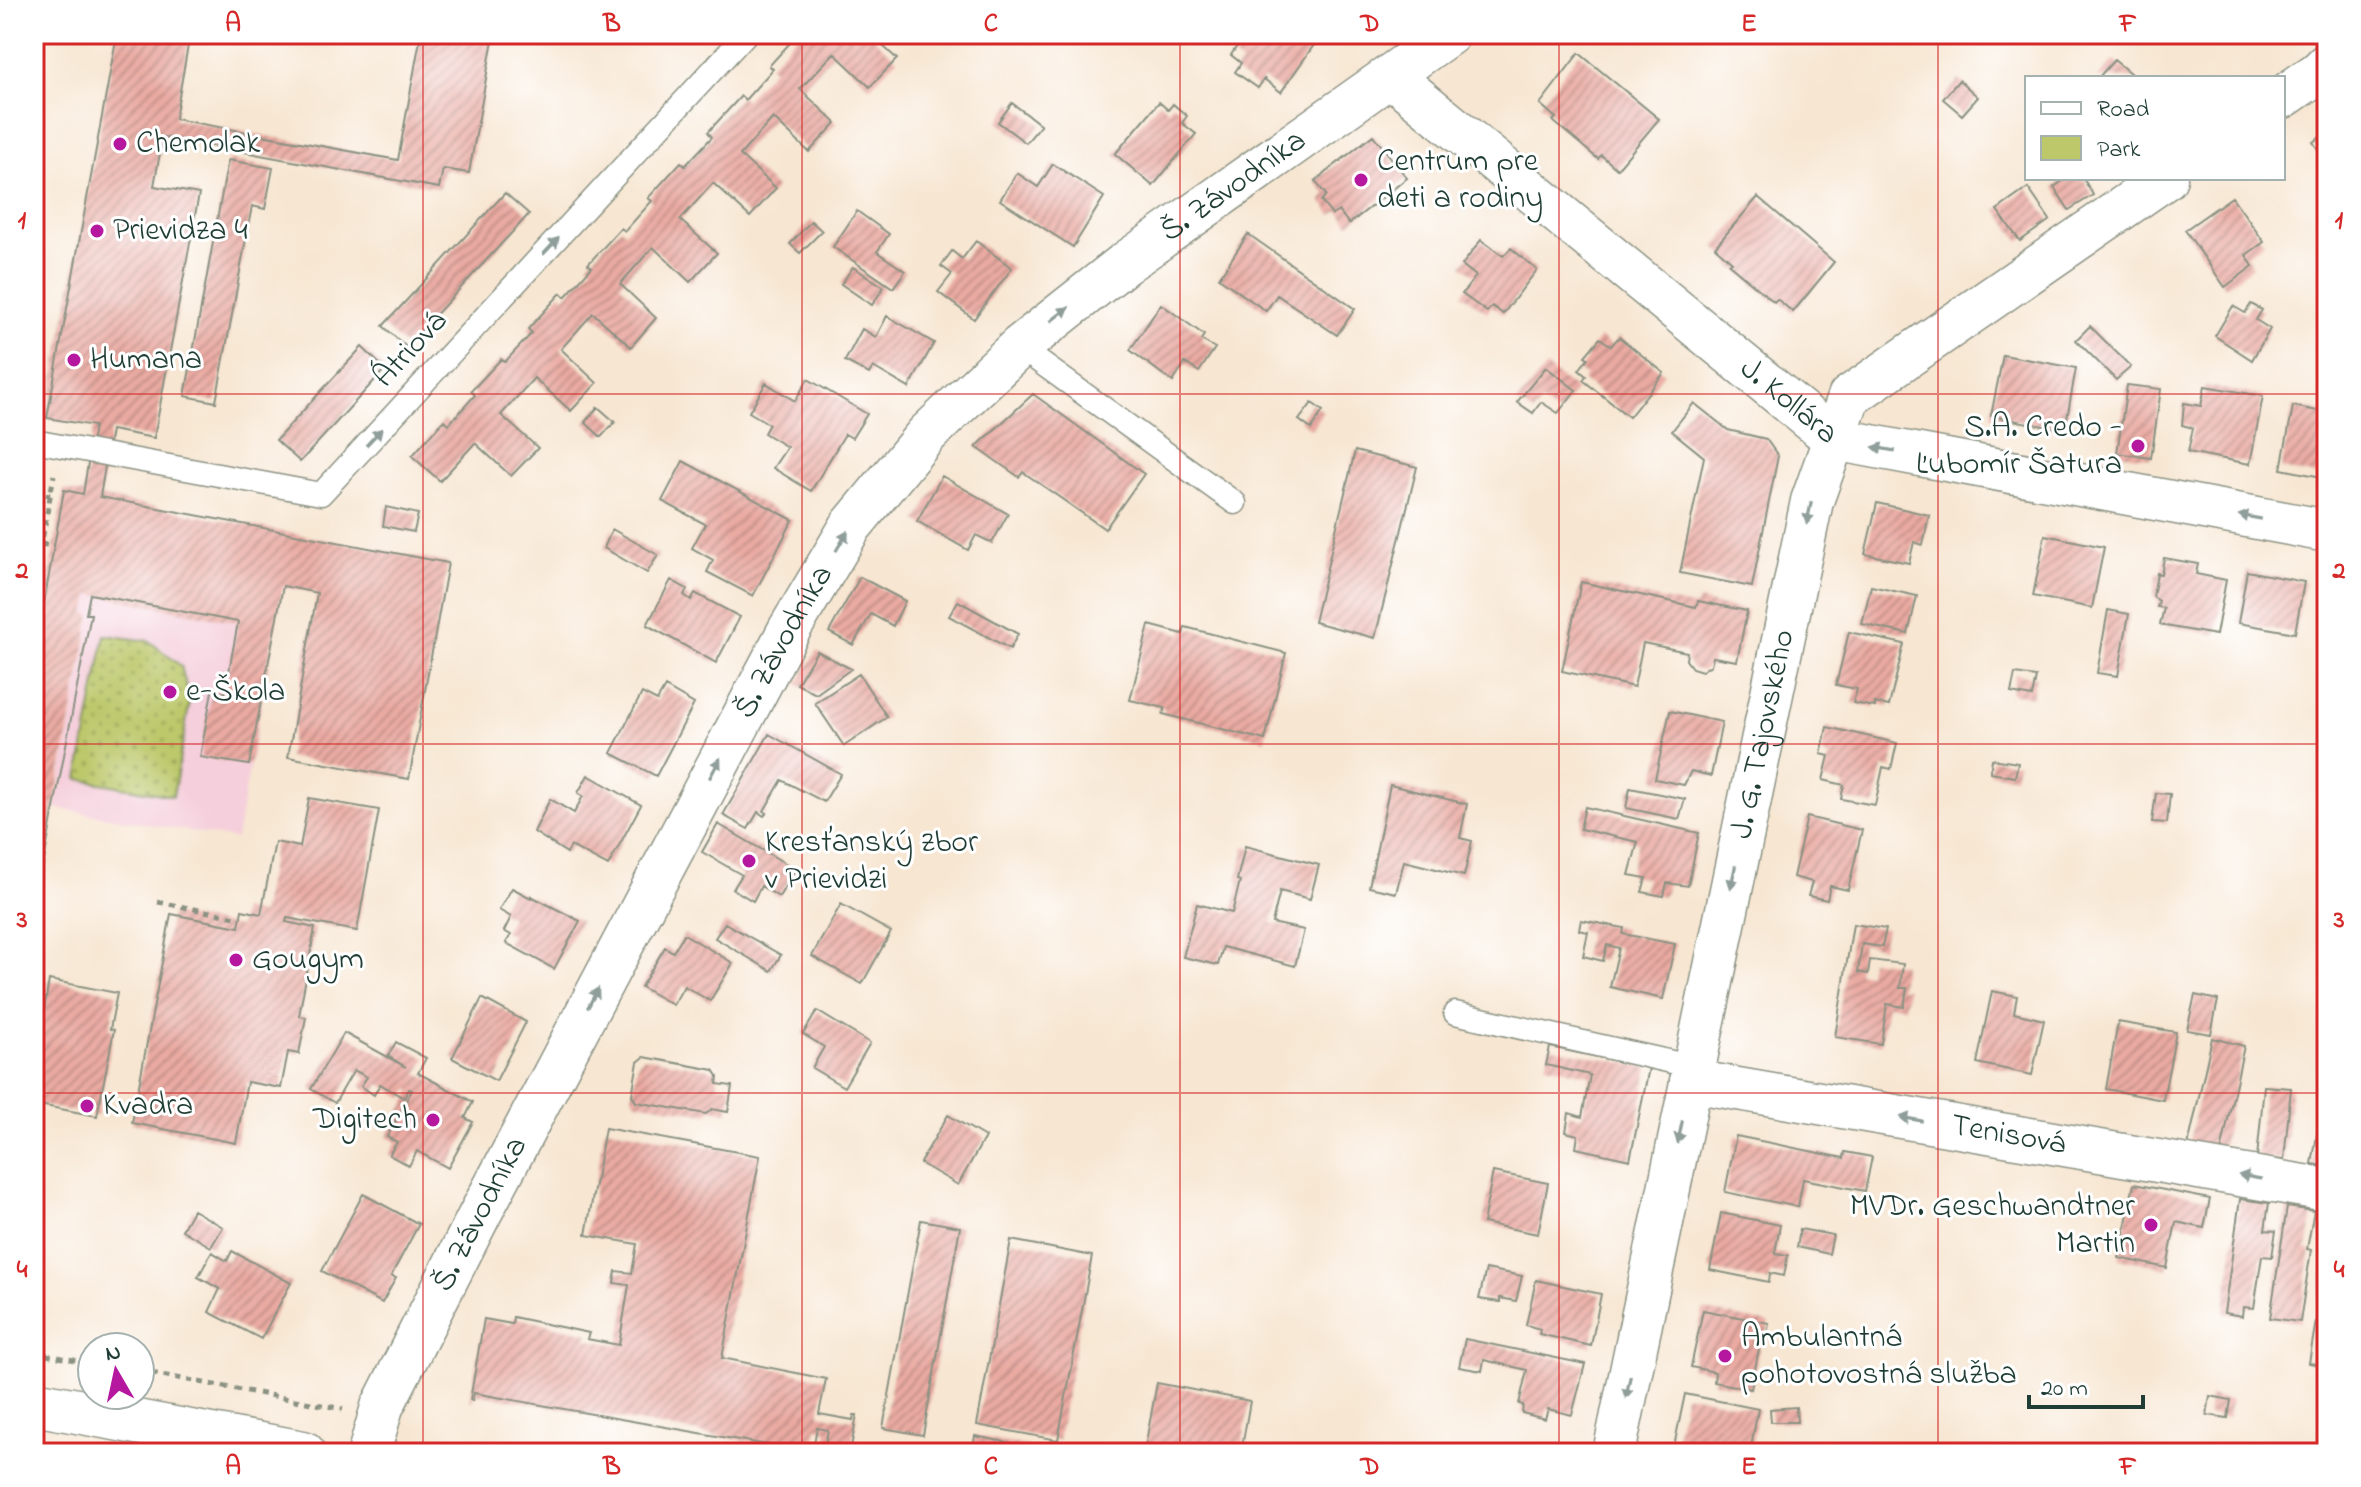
<svg xmlns="http://www.w3.org/2000/svg" width="2361" height="1487" viewBox="0 0 2361 1487" font-family="'Indie Flower',sans-serif">
<style>
.built{fill:#f5cfdb}
.green{fill:url(#green-dots);stroke:#6e824f;stroke-width:2}
.building{fill:url(#building-hatch)}
.lines{fill:none;stroke-linecap:round;stroke-linejoin:round}
.service-casing{stroke:#8b9283;stroke-width:25}
.minor-casing{stroke:#8b9283;stroke-width:45}
.tertiary-casing{stroke:#8b9283;stroke-width:47}
.path{stroke:#8b9283;stroke-width:5;stroke-dasharray:6 6;stroke-linecap:butt}
.service{stroke:#fff;stroke-width:22}
.minor{stroke:#fff;stroke-width:42}
.tertiary{stroke:#fff;stroke-width:44}
.oneway{fill:#8f9e9a}
.grid{fill:none;stroke:#d62828;stroke-width:2;stroke-opacity:0.55}
.poi-dot{fill:#b5179e;stroke:#fff;stroke-width:3}
.labels{text-anchor:middle;dominant-baseline:central;stroke-width:6;stroke-linejoin:round;paint-order:stroke}
.poi-label{font-size:32px;fill:#1f3d34;stroke:#fff;text-anchor:start}
.street-label{font-size:32px;fill:#1f3d34;stroke:#fff}
.neatline{fill:none;stroke:#d62828;stroke-width:3}
.grid-label{font-size:26px;text-anchor:middle;font-weight:bold;fill:#d62828}
</style>
<defs>
<pattern id="green-dots" width="8" height="8" patternUnits="userSpaceOnUse" patternTransform="scale(2)"><rect width="8" height="8" fill="#bcc86a"/><path d="M2 2h.1M6 6h.1" fill="none" stroke="#98a458" stroke-width="1.8" stroke-linecap="round"/></pattern>
<pattern id="building-hatch" width="6" height="6" patternUnits="userSpaceOnUse" patternTransform="scale(2)"><rect width="6" height="6" fill="#eaaaa2"/><path d="M-1 1l2-2M0 6l6-6M5 7l2-2" fill="none" stroke="#bd8c85"/></pattern>
</defs>
<rect width="100%" height="100%" fill="#fff"/>
<filter id="ink" filterUnits="userSpaceOnUse"><feTurbulence type="fractalNoise" baseFrequency=".0125" numOctaves="2"/><feDisplacementMap in="SourceGraphic" scale="16" xChannelSelector="R" yChannelSelector="G"/><feConvolveMatrix kernelMatrix="1 2 1 2 8 2 1 2 1" color-interpolation-filters="sRGB"/></filter>
<filter id="wash" filterUnits="userSpaceOnUse"><feTurbulence type="fractalNoise" baseFrequency=".006" numOctaves="4" result="noise"/><feDisplacementMap in="SourceGraphic" scale="32" xChannelSelector="R" yChannelSelector="G"/><feGaussianBlur stdDeviation="1.8" result="paint"/><feColorMatrix in="noise" values="0 0 0 0 0 0 0 0 0 0 0 0 0 0 0 0 0 1.4 0 .05"/><feComposite in="paint" operator="in"/></filter>
<g filter="url(#wash)">
<rect width="100%" height="100%" fill="#f7e6d2"/>
<!-- built -->
<path class="built" d="M64 490 448 563 409 779 288 757 317 593 283 587 236 839 55 808 91 615 44 603Z"/>
<!-- green -->
<path class="green" d="M105 635 149 641 181 666 190 701 173 796 78 779Z"/>
<g id="blocks">
<!-- building -->
<path class="building" d="M117 34H190L175 119 398 160 421 34H494L469 173 443 169 439 188 163 137 154 186 199 194 154 438 111 430 100 497 448 563 409 779 288 757 317 593 283 586 249 765 200 757 212 691 225 693 238 622 90 594 86 614H91L34 913V601L44 603 64 490 83 494 94 426 47 418Z
M798 34H870L897 59 870 87 834 53 800 89 836 123 809 152 773 118 740 155 776 188 750 217 713 183 680 220 717 253 690 282 653 247 620 284 656 318 631 347 593 313 561 349 597 383 571 411 534 378 501 415 538 448 511 476 475 443 440 481 412 456 444 420 449 424 475 395 471 391 501 359 505 362 532 333 528 329 561 293 565 297 592 267 588 264 621 228 625 231 652 201 648 198 681 162 685 166 712 137 708 132 741 96 745 100 773 69 769 66Z
M1245 34H1304L1316 42 1281 92 1264 79 1258 88 1235 72 1241 63 1231 55Z
M1579 53 1659 119 1617 169 1601 155 1598 159 1553 121 1556 118 1540 104Z
M2114 60 2136 78H2098Z
M1959 80 1978 97 1962 115 1943 99Z
M1159 102 1168 110 1173 104 1187 116 1182 123 1196 134 1153 186 1115 154Z
M1012 103 1041 125 1026 143 998 122Z
M2327 132V162L2313 142Z
M1373 135 1407 178 1349 224 1339 211 1332 215 1321 201 1326 195 1315 181Z
M228 160 273 168 265 209 252 206 216 402 185 396Z
M1053 164 1104 197 1073 247 1000 200 1017 173 1038 187Z
M2067 178H2083L2093 195 2069 210 2054 187Z
M2028 188 2050 220 2020 241 1997 210Z
M505 193 529 214 406 347 383 326Z
M1758 197 1834 262 1793 312 1777 299 1774 302 1729 264 1732 262 1715 247Z
M2232 197 2264 242 2246 255 2253 266 2225 287 2185 230Z
M857 211 889 234 877 252 905 271 893 288 833 247Z
M811 221 822 231 800 253 790 244Z
M1248 234 1355 309 1337 335 1277 295 1266 311 1219 278Z
M1481 240 1503 256 1511 248 1537 270 1503 314 1492 306 1487 312 1462 294 1476 276 1462 265Z
M976 241 1012 268 974 319 938 292 952 274 941 266 952 251 962 259Z
M853 267 884 287 872 305 841 284Z
M1161 304 1204 335 1201 340 1215 348 1199 372 1185 363 1173 382 1130 350Z
M2251 304 2262 310 2256 320 2270 329 2252 360 2215 336 2233 306 2245 313Z
M887 316 934 343 909 388 873 367 869 374 845 361 862 329 876 337Z
M2090 326 2131 367 2116 380 2076 340Z
M1619 337 1664 373 1629 417 1583 380 1586 376 1579 370 1588 358 1585 356 1600 338 1611 346Z
M362 347 385 369 300 462 276 440Z
M2003 355 2076 368 2065 430 1991 416Z
M1546 367 1576 390 1558 413 1541 402 1533 413 1517 402Z
M808 379 867 414 852 438 845 434 811 491 773 468 787 447 764 433 769 424 749 412 766 383 795 401Z
M2127 385 2161 389 2151 458 2117 453Z
M2205 386 2263 396 2250 464 2188 452 2193 428 2182 425 2184 403 2201 406Z
M1033 394 1144 474 1105 529 1023 472 1019 477 976 447Z
M1312 403 1323 411 1311 429 1299 420Z
M1694 403 1728 430 1766 439 1778 456 1752 587 1680 573 1704 457 1672 431Z
M2293 406 2327 413V478L2281 469Z
M598 407 615 422 601 437 585 422Z
M1355 451 1417 467 1375 638 1314 622Z
M683 461 793 520 753 596 707 572 713 560 692 548 705 524 662 501Z
M942 476 1008 514 992 543 976 535 968 550 917 521Z
M1877 503 1929 515 1923 545 1914 542 1909 563 1865 554Z
M386 507 418 514 414 532 383 526Z
M612 529 658 555 647 573 604 548Z
M2045 535 2104 547 2092 608 2033 596Z
M2164 558 2198 564 2196 574 2226 580 2216 635 2160 625 2164 608 2157 607 2159 601 2153 597 2157 573 2161 574Z
M2247 571 2304 582 2295 633 2238 623Z
M860 577 905 601 893 626 871 614 853 645 829 632Z
M671 580 687 589 684 595 691 600 695 593 740 617 716 663 647 625Z
M1581 582 1696 607 1698 601 1747 611 1737 661 1713 657 1711 665 1702 671 1692 668 1686 660 1687 652 1643 643 1634 687 1562 671Z
M1871 586 1917 596 1908 634 1862 624Z
M958 601 1018 634 1010 649 949 616Z
M2108 610 2129 614 2118 676 2097 673Z
M1149 625 1183 634 1185 627 1286 653 1265 740 1163 714 1165 708 1130 700Z
M1849 632 1904 644 1889 706 1875 703V707L1853 703 1857 689 1836 685Z
M817 651 851 669 816 694 797 684Z
M859 674 887 717 844 746 815 703Z
M2015 674 2036 677 2032 697 2011 693Z
M665 687 694 704 656 776 611 753 642 693 657 701Z
M1670 711 1722 722 1711 776 1691 771 1684 785 1655 779Z
M1827 727 1897 743 1891 769 1883 767 1875 805 1841 799 1844 785 1823 780 1829 756 1821 754Z
M769 734 841 774 824 802 782 780 764 811 767 813 764 816 758 812 748 829 723 815Z
M1992 759 2018 763 2015 777 1990 773Z
M588 775 641 805 608 866 571 846 567 853 534 832 550 799 574 813 583 796 578 793Z
M1390 785 1467 804 1460 838 1472 841 1464 876 1404 861 1396 893 1369 887Z
M1630 788 1685 799 1679 819 1626 808Z
M2156 793 2170 794 2167 823 2152 822Z
M309 798 379 810 357 931 287 918 286 922 315 928 299 1016 306 1017 299 1054 288 1052 281 1088 247 1082 236 1143 132 1123 171 914 239 927 242 910 261 914 275 842 300 847Z
M1585 807 1699 833 1688 886 1667 883 1664 896 1642 892 1646 878 1629 875 1638 842 1580 829Z
M1807 817 1862 830 1848 890 1830 886 1827 900 1808 896 1812 882 1793 877Z
M718 824 795 869 779 897 761 886 753 901 733 889 742 875 702 852Z
M1245 846 1319 865 1310 899 1280 891 1272 923 1304 930 1295 966 1223 947 1218 965 1183 957 1197 904 1232 913 1240 881 1237 880Z
M512 888 531 898V896L580 921 554 969 506 943 511 935 504 931 511 917 499 910Z
M841 904 891 932 862 984 812 956Z
M1581 920 1624 928 1623 934 1675 944 1663 999 1610 987 1619 948 1607 945 1603 961 1583 956 1588 932 1579 930Z
M725 923 781 955 771 971 715 938Z
M1853 924 1886 929 1882 947 1862 944 1858 972 1868 974 1870 960 1903 964 1900 988H1907L1904 1007 1887 1004 1881 1044 1835 1037Z
M684 934 733 963 710 1001 684 986 673 1005 641 987 665 947 673 952Z
M49 980 117 993 110 1029 114 1030 97 1116 34 1104V1015L43 1017Z
M1992 991 2017 996 2014 1013 2044 1020 2032 1075 1977 1063Z
M2195 995 2218 1000 2211 1034 2187 1030Z
M482 998 526 1022 496 1081 452 1058Z
M817 1011 870 1043 844 1087 812 1068 824 1047 803 1034Z
M2118 1022 2176 1032 2163 1100 2106 1089Z
M344 1033 406 1067 388 1056 396 1042 426 1058 418 1073 473 1102 465 1118 473 1122 448 1168 417 1151 409 1166 389 1155 397 1142 387 1137 412 1090 409 1089 404 1098 380 1084 374 1095 361 1086 367 1077 354 1070 335 1103 311 1089Z
M2212 1038 2244 1046 2221 1152 2188 1146Z
M1550 1047 1649 1068 1630 1160 1576 1148 1578 1135 1566 1132 1569 1113 1582 1117 1590 1075 1546 1065Z
M644 1057 714 1070 718 1076 717 1084 732 1086 728 1112 712 1109 706 1114 636 1102 632 1095 638 1062Z
M2264 1086 2291 1088 2284 1160 2257 1158Z
M2325 1089H2327V1166L2312 1164Z
M948 1115 985 1137 958 1185 920 1163Z
M605 1128 760 1156 722 1358 826 1379 819 1414 853 1420 854 1415H857L850 1453H823L828 1430 817 1428 812 1453 474 1393 472 1401 470 1400 484 1319 512 1324 513 1317 589 1333 587 1339 619 1345 629 1285 614 1283 616 1271 632 1273 637 1244 586 1235Z
M1736 1136 1844 1158 1845 1152 1872 1157 1865 1191 1803 1179 1798 1207 1725 1192Z
M1493 1172 1548 1183 1538 1234 1483 1223Z
M2134 1184 2210 1199 2204 1228 2176 1222 2167 1268 2119 1258Z
M363 1194 419 1224 391 1276 396 1278 382 1303 322 1271Z
M2240 1199 2269 1203 2265 1230 2276 1231 2272 1257 2262 1256 2254 1308 2243 1307 2242 1316 2224 1313Z
M2287 1207 2314 1211 2307 1249 2311 1250 2300 1322 2270 1318Z
M193 1210 223 1227 211 1247 182 1230Z
M1721 1213 1780 1225 1775 1253 1788 1255 1784 1276 1770 1273 1769 1282 1710 1270Z
M921 1220 960 1227 923 1435 883 1428Z
M1800 1229 1833 1235 1829 1254 1797 1247Z
M1011 1240 1092 1256 1058 1440 977 1425Z
M232 1251 291 1283 261 1339 209 1312 220 1289 198 1277 212 1252 227 1261Z
M2325 1266H2327V1366L2309 1363Z
M1486 1269 1522 1276 1516 1301 1500 1298V1302L1479 1299Z
M1536 1280 1601 1294 1591 1346 1539 1334 1540 1329 1526 1325Z
M1703 1310 1769 1323 1765 1345 1760 1344 1751 1389 1714 1382 1715 1372 1691 1367Z
M1465 1339 1585 1364 1572 1415 1548 1409 1545 1419 1522 1413 1523 1405 1519 1404 1527 1370 1484 1360 1482 1371 1459 1367Z
M1157 1383 1250 1401 1241 1453H1144Z
M1685 1394 1758 1409 1750 1453 1673 1451Z
M2210 1396 2231 1400 2228 1418 2207 1415Z
M1796 1407 1797 1422H1771L1770 1409Z
M975 1436 1057 1452V1453H972Z"/>
</g>
</g>
<g filter="url(#ink)">
<use href="#blocks" fill-opacity="0" stroke="#8b9283" stroke-width="2"/>
<g class="lines">
<defs>
<path id="service" d="M1019 347 1235 503
M34 441 321 494 746 34
M1455 1013 1694 1067"/>
<g id="minor">
<path id="s1" d="M1391 76 1834 439 2327 531"/>
<path d="M2283 97 2319 72 2327 64"/>
<path id="s2" d="M1691 1081 2327 1190"/>
<path id="s3" d="M369 1453 382 1407 480 1214 789 630 851 526 927 434 1019 347 1124 264 1449 34"/>
<path id="s4" d="M1614 1453 1812 501 1849 397 2166 178"/>
</g>
<path id="tertiary" d="M34 1403 303 1453"/>
</defs>
<!-- service casing -->
<use href="#service" class="service-casing"/>
<!-- minor casing -->
<use href="#minor" class="minor-casing"/>
<!-- tertiary casing -->
<use href="#tertiary" class="tertiary-casing"/>
<!-- path -->
<path class="path" d="M674 34 700 39
M34 492 50 495
M41 544 54 546
M34 584 54 475
M158 902 241 918
M34 1353 92 1363
M140 1371 343 1409"/>
<!-- service -->
<use href="#service" class="service"/>
<!-- minor -->
<use href="#minor" class="minor"/>
<!-- tertiary -->
<use href="#tertiary" class="tertiary"/>
</g>
<!-- one-way arrows -->
<defs><path id="oneway-solid" d="M-6-.8H1V-3.2L6.5 0L1 3.2V.8H-6Z" transform="scale(2)"/></defs>
<g class="oneway">
<use href="#oneway-solid" transform="translate(551 246) rotate(-47)"/>
<use href="#oneway-solid" transform="translate(1060 314) rotate(-38)"/>
<use href="#oneway-solid" transform="translate(374 437) rotate(-47)"/>
<use href="#oneway-solid" transform="translate(1884 449) rotate(-170)"/>
<use href="#oneway-solid" transform="translate(1809 513) rotate(102)"/>
<use href="#oneway-solid" transform="translate(2250 517) rotate(-170)"/>
<use href="#oneway-solid" transform="translate(842 541) rotate(-59)"/>
<use href="#oneway-solid" transform="translate(715 768) rotate(-62)"/>
<use href="#oneway-solid" transform="translate(1733 877) rotate(102)"/>
<use href="#oneway-solid" transform="translate(593 998) rotate(-62)"/>
<use href="#oneway-solid" transform="translate(1911 1119) rotate(-170)"/>
<use href="#oneway-solid" transform="translate(1680 1132) rotate(102)"/>
<use href="#oneway-solid" transform="translate(2250 1177) rotate(-170)"/>
<use href="#oneway-solid" transform="translate(1628 1387) rotate(102)"/>
</g>
</g>
<!-- grid -->
<path class="grid" d="M423 34V1453M802 34V1453M1180 34V1453M1559 34V1453M1938 34V1453M34 394H2327M34 744H2327M34 1093H2327"/>
<!-- markers -->
<g class="poi-dot">
<circle cx="120" cy="144" r="8"/>
<circle cx="1361" cy="180" r="8"/>
<circle cx="97" cy="231" r="8"/>
<circle cx="74" cy="360" r="8"/>
<circle cx="2138" cy="446" r="8"/>
<circle cx="170" cy="692" r="8"/>
<circle cx="749" cy="861" r="8"/>
<circle cx="236" cy="960" r="8"/>
<circle cx="87" cy="1106" r="8"/>
<circle cx="433" cy="1120" r="8"/>
<circle cx="2151" cy="1225" r="8"/>
<circle cx="1725" cy="1356" r="8"/>
</g>
<g class="labels">
<!-- poi labels -->
<g class="poi-label">
<text x="136" y="144">Chemolak</text>
<text x="1377" y="162">Centrum pre<tspan x="1377" dy="37">deti a rodiny</tspan></text>
<text x="113" y="231">Prievidza 4</text>
<text x="90" y="360">Humana</text>
<text x="2122" y="428" text-anchor="end">S.A. Credo -<tspan x="2122" dy="37">Ľubomír Šatura</tspan></text>
<text x="186" y="692">e-Škola</text>
<text x="765" y="843">Kresťanský zbor<tspan x="765" dy="37">v Prievidzi</tspan></text>
<text x="252" y="960">Gougym</text>
<text x="103" y="1106">Kvadra</text>
<text x="417" y="1120" text-anchor="end">Digitech</text>
<text x="2135" y="1207" text-anchor="end">MVDr. Geschwandtner<tspan x="2135" dy="37">Martin</tspan></text>
<text x="1741" y="1338">Ambulantná<tspan x="1741" dy="37">pohotovostná služba</tspan></text>
</g>
<!-- street labels -->
<g class="street-label">
<text stroke="none"><textPath href="#s3" startOffset="1560">Š. Závodníka</textPath></text>
<text transform="translate(411 350) rotate(-47)">Átriová</text>
<text stroke="none"><textPath href="#s1" startOffset="514">J. Kollára</textPath></text>
<text stroke="none"><textPath href="#s3" startOffset="912">Š. Závodníka</textPath></text>
<text stroke="none"><textPath href="#s4" startOffset="734">J. G. Tajovského</textPath></text>
<text stroke="none"><textPath href="#s2" startOffset="322">Tenisová</textPath></text>
<text stroke="none"><textPath href="#s3" startOffset="264">Š. Závodníka</textPath></text>
</g>
</g>
<!-- margin -->
<rect width="2361" height="1487" fill="none" stroke="#fff" stroke-width="88"/>
<!-- legend -->
<rect x="2025" y="76" width="260" height="104" fill="#ffffff" stroke="#a5b1ae" stroke-width="2"/>
<rect x="2041" y="102" width="40" height="12" fill="#ffffff" stroke="#a5b1ae" stroke-width="2"/>
<text x="2097" y="116" font-size="24" fill="#1f3d34">Road</text>
<rect x="2041" y="136" width="40" height="24" fill="#bcc86a" stroke="#a5b1ae" stroke-width="2"/>
<text x="2097" y="156" font-size="24" fill="#1f3d34">Park</text>
<!-- north arrow -->
<g transform="translate(116 1371) rotate(351)"><circle r="38" fill="#ffffff" stroke="#a5b1ae" stroke-width="2"/>
<path d="M0-6L14 30L0 20L-14 30Z" fill="#b5179e"/>
<text y="-12" font-size="22" font-weight="bold" text-anchor="middle" fill="#1f3d34">N</text>
</g>
<!-- scale -->
<path d="M2029 1395v12h114v-12" fill="none" stroke="#1f3d34" stroke-width="4"/>
<text x="2041" y="1395" font-size="24" fill="#1f3d34" stroke="#ffffff" stroke-width="6" paint-order="stroke">20 m</text>
<rect x="44" y="44" width="2273" height="1399" class="neatline"/>
<g class="grid-label">
<text x="233" y="31">A</text>
<text x="612" y="31">B</text>
<text x="991" y="31">C</text>
<text x="1370" y="31">D</text>
<text x="1749" y="31">E</text>
<text x="2128" y="31">F</text>
<text x="22" y="228">1</text>
<text x="2339" y="228">1</text>
<text x="22" y="578">2</text>
<text x="2339" y="578">2</text>
<text x="22" y="927">3</text>
<text x="2339" y="927">3</text>
<text x="22" y="1277">4</text>
<text x="2339" y="1277">4</text>
<text x="233" y="1474">A</text>
<text x="612" y="1474">B</text>
<text x="991" y="1474">C</text>
<text x="1370" y="1474">D</text>
<text x="1749" y="1474">E</text>
<text x="2128" y="1474">F</text>
</g>
</svg>
